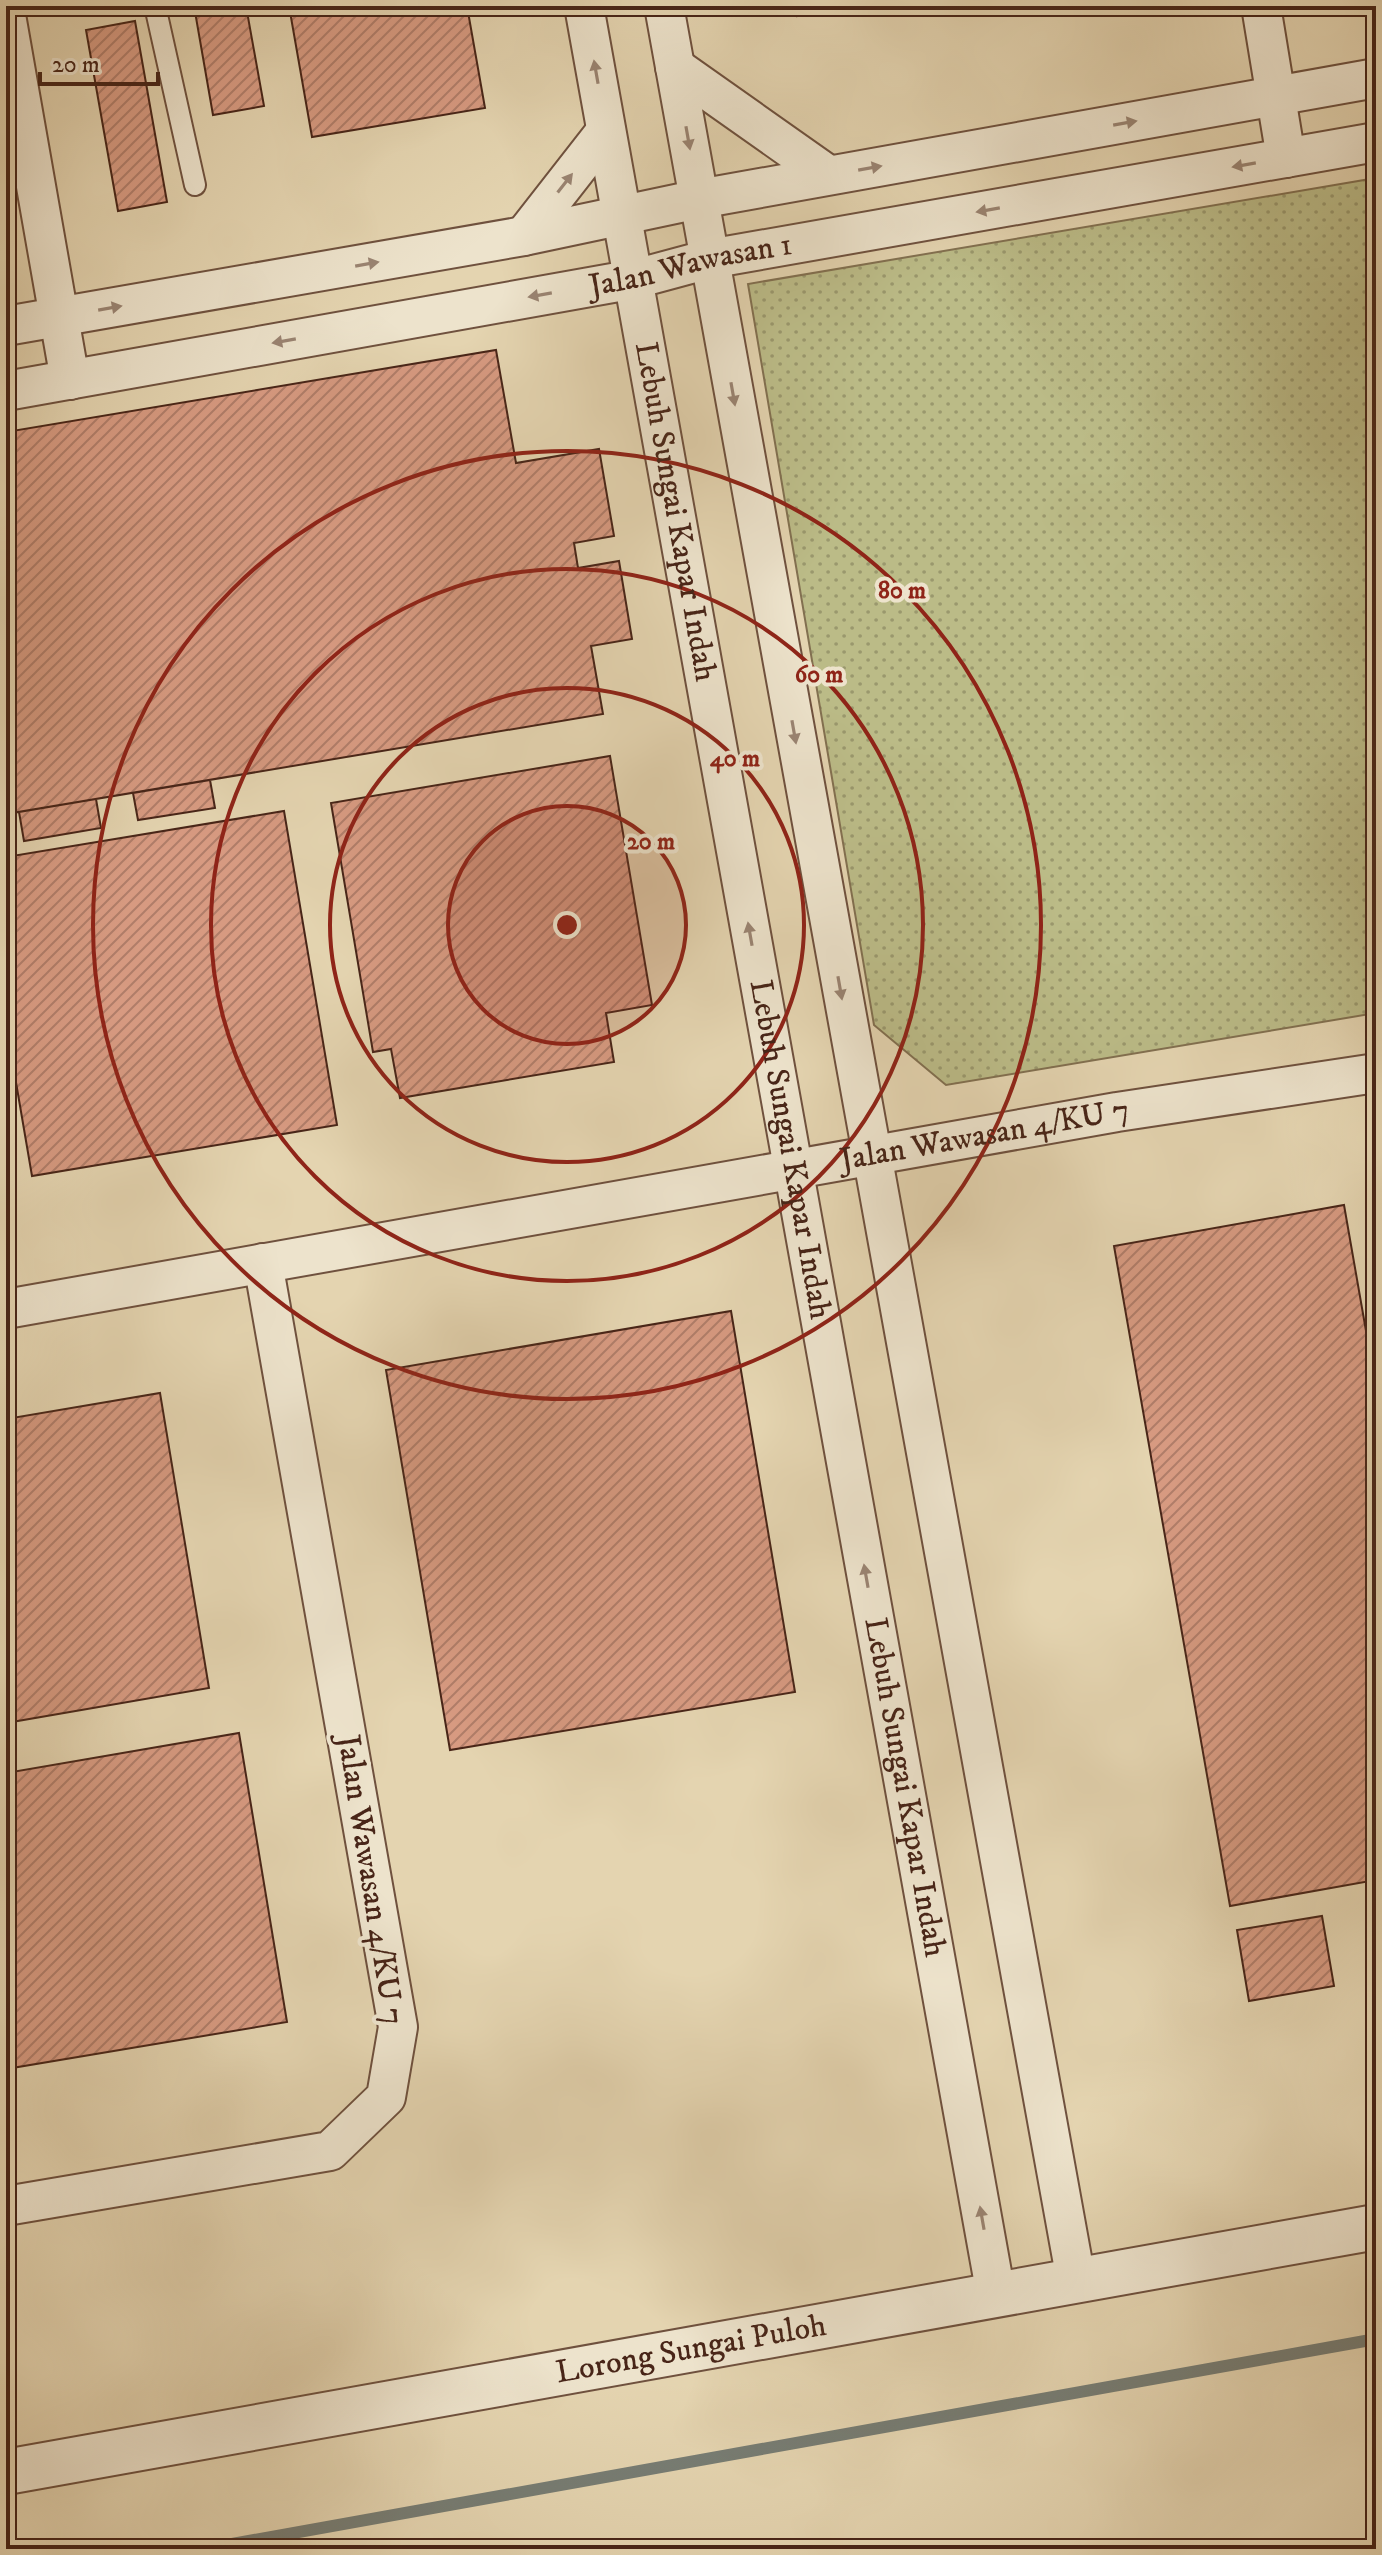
<svg xmlns="http://www.w3.org/2000/svg" width="1382" height="2555" viewBox="0 0 1382 2555" font-family="'IM FELL DW Pica',serif">
<style>
.grass{fill:url(#grass-dots);stroke:#827050;stroke-width:2}
.lines{fill:none;stroke-linecap:round;stroke-linejoin:round}
.stream{stroke:#777d74;stroke-width:12}
.building{fill:url(#building-hatch);stroke:#482518;stroke-width:2}
.service-casing{stroke:#6f513e;stroke-width:24}
.minor-casing{stroke:#6f513e;stroke-width:42}
.tertiary-casing{stroke:#6f513e;stroke-width:48}
.service{stroke:#ede3cc;stroke-width:20}
.minor{stroke:#ede3cc;stroke-width:38}
.tertiary{stroke:#ede3cc;stroke-width:44}
.oneway{fill:#9a8472}
.ring{fill:none;stroke:#8f2418;stroke-width:4}
.labels{text-anchor:middle;dominant-baseline:central;stroke-width:8;stroke-linejoin:round;paint-order:stroke}
.street-label{font-size:32px;fill:#482518;stroke:#ede3cc}
.centre{fill:#8f2418;stroke:#ede3cc;stroke-width:4}
.ring-label{font-size:24px;text-anchor:middle;font-weight:bold;fill:#8f2418;stroke:#ede3cc;stroke-width:8;stroke-linejoin:round;paint-order:stroke}
</style>
<defs>
<pattern id="grass-dots" width="8" height="8" patternUnits="userSpaceOnUse" patternTransform="scale(2)"><rect width="8" height="8" fill="#bbbb87"/><path d="M2 2h.1M6 6h.1" fill="none" stroke="#9a986d" stroke-width="1.8" stroke-linecap="round"/></pattern>
<pattern id="building-hatch" width="6" height="6" patternUnits="userSpaceOnUse" patternTransform="scale(2)"><rect width="6" height="6" fill="#d79a81"/><path d="M-1 1l2-2M0 6l6-6M5 7l2-2" fill="none" stroke="#b07d69"/></pattern>
</defs>
<rect width="100%" height="100%" fill="#e4d4b0"/>
<filter id="stains"><feTurbulence type="fractalNoise" baseFrequency=".0025" numOctaves="4"/><feColorMatrix values="0 0 0 0 .2 0 0 0 0 .09 0 0 0 0 .02 0 0 0 .5 -.17"/></filter>
<radialGradient id="worn" r=".72"><stop offset=".6" stop-color="#630" stop-opacity="0"/><stop offset="1" stop-color="#630" stop-opacity=".3"/></radialGradient>
<!-- grass -->
<path class="grass" d="M1376 178V1013L946 1085 874 1025 748 284Z"/>
<g class="lines">
<!-- stream -->
<path class="stream" d="M204 2549 1376 2339"/>
</g>
<!-- building -->
<path class="building" d="M194 6H246L264 106 213 115Z
M289 6H467L485 108 312 137Z
M795 6H859L797 16Z
M135 21 167 202 118 211 86 30Z
M496 350 516 463 599 449 614 536 574 543 578 568 619 561 632 639 591 646 603 714 6 814V432Z
M610 756 652 1005 606 1013 614 1062 400 1098 391 1049 373 1052 331 803Z
M210 780 215 808 138 820 133 793Z
M96 799 101 828 24 841 19 812Z
M284 811 337 1125 32 1176 6 1024V857Z
M1344 1205 1376 1388V1880L1230 1906 1114 1246Z
M731 1311 795 1692 450 1750 386 1370Z
M160 1393 209 1688 6 1723V1419Z
M239 1733 287 2022 6 2069V1773Z
M1322 1916 1334 1986 1249 2001 1237 1930Z"/>
<g class="lines">
<defs>
<path id="service" d="M155 6 195 185"/>
<g id="minor">
<path id="s1" d="M584 6 996 2295"/>
<path d="M664 6 1076 2280"/>
<path d="M1261 6 1286 158"/>
<path d="M6 15 70 380"/>
<path d="M675 67 828 175"/>
<path d="M524 236 606 131"/>
<path d="M6 326 524 236 699 199 1376 78"/>
<path id="s2" d="M6 391 635 279 709 259 1376 142"/>
<path id="s3" d="M6 1309 1117 1112 1376 1073"/>
<path d="M6 2206 330 2151 386 2097 398 2027 263 1263"/>
</g>
<g id="tertiary">
<path id="s4" d="M6 2472 1376 2227"/>
</g>
</defs>
<!-- service casing -->
<use href="#service" class="service-casing"/>
<!-- minor casing -->
<use href="#minor" class="minor-casing"/>
<!-- tertiary casing -->
<use href="#tertiary" class="tertiary-casing"/>
<!-- service -->
<use href="#service" class="service"/>
<!-- minor -->
<use href="#minor" class="minor"/>
<!-- tertiary -->
<use href="#tertiary" class="tertiary"/>
</g>
<!-- one-way arrows -->
<defs><path id="oneway-solid" d="M-6-.8H1V-3.2L6.5 0L1 3.2V.8H-6Z" transform="scale(2)"/></defs>
<g class="oneway">
<use href="#oneway-solid" transform="translate(596 72) rotate(-100)"/>
<use href="#oneway-solid" transform="translate(1125 123) rotate(-10)"/>
<use href="#oneway-solid" transform="translate(688 138) rotate(80)"/>
<use href="#oneway-solid" transform="translate(1244 165) rotate(170)"/>
<use href="#oneway-solid" transform="translate(870 168) rotate(-10)"/>
<use href="#oneway-solid" transform="translate(565 183) rotate(-52)"/>
<use href="#oneway-solid" transform="translate(988 210) rotate(170)"/>
<use href="#oneway-solid" transform="translate(367 264) rotate(-10)"/>
<use href="#oneway-solid" transform="translate(540 295) rotate(170)"/>
<use href="#oneway-solid" transform="translate(110 308) rotate(-10)"/>
<use href="#oneway-solid" transform="translate(284 341) rotate(170)"/>
<use href="#oneway-solid" transform="translate(733 394) rotate(80)"/>
<use href="#oneway-solid" transform="translate(794 732) rotate(80)"/>
<use href="#oneway-solid" transform="translate(750 934) rotate(-100)"/>
<use href="#oneway-solid" transform="translate(840 988) rotate(80)"/>
<use href="#oneway-solid" transform="translate(866 1576) rotate(-100)"/>
<use href="#oneway-solid" transform="translate(982 2218) rotate(-100)"/>
</g>
<!-- distance rings -->
<circle cx="567" cy="925" r="119" fill="#8f2418" fill-opacity=".12"/>
<g class="ring">
<circle cx="567" cy="925" r="119"/>
<circle cx="567" cy="925" r="237"/>
<circle cx="567" cy="925" r="356"/>
<circle cx="567" cy="925" r="474"/>
</g>
<g class="labels">
<!-- street labels -->
<g class="street-label">
<text stroke="none"><textPath href="#s2" startOffset="696">Jalan Wawasan 1</textPath></text>
<text stroke="none"><textPath href="#s1" startOffset="514">Lebuh Sungai Kapar Indah</textPath></text>
<text stroke="none"><textPath href="#s3" startOffset="994">Jalan Wawasan 4/KU 7</textPath></text>
<text stroke="none"><textPath href="#s1" startOffset="1162">Lebuh Sungai Kapar Indah</textPath></text>
<text stroke="none"><textPath href="#s1" startOffset="1810">Lebuh Sungai Kapar Indah</textPath></text>
<text transform="translate(370 1880) rotate(81)">Jalan Wawasan 4/KU 7</text>
<text stroke="none"><textPath href="#s4" startOffset="696">Lorong Sungai Puloh</textPath></text>
</g>
</g>
<circle cx="567" cy="925" r="12" class="centre"/>
<g class="ring-label">
<text x="902" y="598">80 m</text>
<text x="819" y="682">60 m</text>
<text x="735" y="766">40 m</text>
<text x="651" y="849">20 m</text>
</g>
<!-- margin -->
<rect width="1382" height="2555" fill="none" stroke="#e4d4b0" stroke-width="32"/>
<rect x="8" y="8" width="1366" height="2539" fill="none" stroke="#482518" stroke-width="4"/>
<rect x="16" y="16" width="1350" height="2523" fill="none" stroke="#482518" stroke-width="2"/>
<!-- scale -->
<path d="M40 72v12h118v-12" fill="none" stroke="#482518" stroke-width="4"/>
<text x="52" y="72" font-size="24" fill="#482518" stroke="#ede3cc" stroke-width="6" paint-order="stroke">20 m</text>
<rect width="100%" height="100%" filter="url(#stains)"/>
<rect width="100%" height="100%" fill="url(#worn)"/>
</svg>
